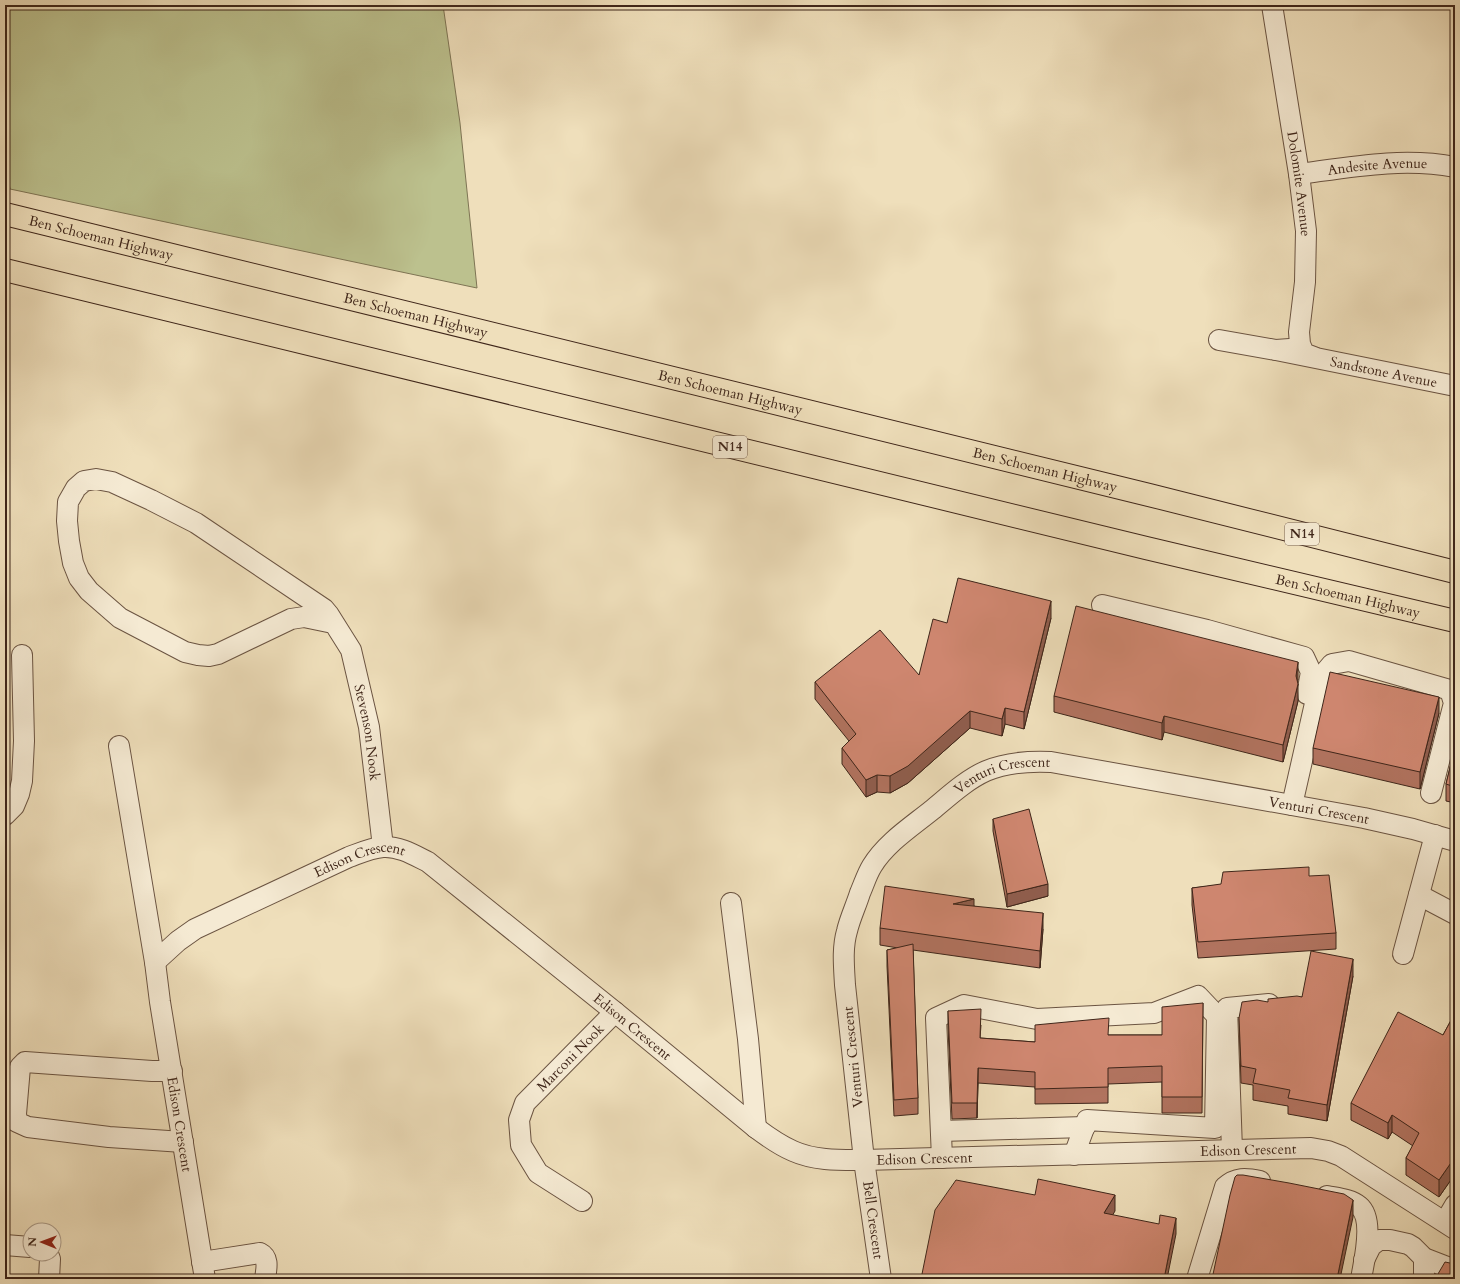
<svg xmlns="http://www.w3.org/2000/svg" width="1460" height="1284" viewBox="0 0 1460 1284" font-family="Cardo,serif">
<style>
.green{fill:#bcc18e;stroke:#7e7454}
.lines{fill:none;stroke-linecap:round;stroke-linejoin:round}
.minor-casing{stroke:#6b5442;stroke-width:22}
.highway-casing{stroke:#3f261a;stroke-width:24}
.minor{stroke:#f5ead3;stroke-width:20}
.highway{stroke:#efdfbb;stroke-width:22}
.wall{fill:#b1735f;stroke:#3f261a}
.shaded-wall{fill:#905e4e;stroke:#3f261a}
.building{fill:#ce866f;stroke:#3f261a}
.labels{text-anchor:middle;dominant-baseline:central;stroke-width:3;stroke-linejoin:round;paint-order:stroke}
.shield{fill:#f5ead3;stroke:#766152;stroke-width:1}
.shield-label{font-size:13px;font-weight:bold;fill:#3f261a}
.street-label{font-size:14px;fill:#3f261a;stroke:#f5ead3}
</style>
<rect width="100%" height="100%" fill="#efdfbb"/>
<filter id="stains"><feTurbulence type="fractalNoise" baseFrequency=".005" numOctaves="4"/><feColorMatrix values="0 0 0 0 .2 0 0 0 0 .09 0 0 0 0 .02 0 0 0 .5 -.17"/></filter>
<radialGradient id="worn" r=".72"><stop offset=".6" stop-color="#630" stop-opacity="0"/><stop offset="1" stop-color="#630" stop-opacity=".3"/></radialGradient>
<!-- green -->
<path class="green" d="M5 5H443L460 123 477 288 10 189 5 161Z"/>
<g class="lines">
<defs>
<g id="minor">
<path id="s1" d="M1272 5 1299 174 1306 231 1305 282 1299 332 1300 344 1303 351 1306 354 1314 357"/>
<path id="s2" d="M1299 174C1351 167 1403 157 1455 167"/>
<path d="M1219 340 1276 350 1290 349"/>
<path id="s3" d="M1276 350 1455 386"/>
<path d="M1102 605 1207 630 1304 657 1311 672 1307 694"/>
<path id="s4" d="M333 623 304 617 291 619 218 654 209 656 198 655 185 652 120 618 89 591 79 578 73 563 69 541 67 521 68 502 76 488 84 481 96 479 112 482 151 500 196 523 324 609 329 615 351 650 369 727 383 847"/>
<path id="s5" d="M119 746 155 962 160 1002 205 1279"/>
<path d="M1292 805 1321 677 1332 664 1349 661 1450 690 1454 703 1431 793"/>
<path d="M5 815 14 806 19 794 22 781 24 741 22 655"/>
<path d="M1419 895 1455 914"/>
<path d="M731 903 748 1039 756 1128"/>
<path d="M1403 954 1435 835"/>
<path id="s6" d="M155 962 178 941 195 929 349 857C360 853 371 848 383 847 399 846 414 855 428 862L615 1012 756 1128C768 1137 779 1145 793 1151 815 1161 841 1160 864 1160L1311 1148 1328 1151 1341 1156 1455 1229"/>
<path d="M172 1071H152L25 1062 20 1067 16 1114 17 1122 28 1127 109 1137 183 1142"/>
<path d="M941 1131 1085 1127"/>
<path d="M1232 1150 1227 1008 1269 1004"/>
<path d="M942 1158 936 1018 964 1005 1037 1019 1154 1013 1198 996 1217 1016 1215 1128 1087 1120 1074 1155"/>
<path d="M1327 1196C1337 1198 1351 1199 1359 1206 1375 1219 1364 1261 1361 1279"/>
<path id="s7" d="M582 1201 538 1173 521 1145 519 1120 525 1103 615 1012"/>
<path d="M1445 1222 1455 1205"/>
<path d="M5 1245 30 1247"/>
<path d="M48 1254 50 1259 49 1279"/>
<path d="M1424 1258V1279"/>
<path d="M1364 1260 1371 1246 1379 1240H1390L1408 1244 1413 1247 1424 1258 1455 1270"/>
<path d="M202 1262 260 1253C270 1258 266 1270 265 1279"/>
<path id="s8" d="M881 1279 864 1160 845 985C844 967 842 948 847 931 850 918 856 906 860 893 864 884 867 874 872 866 886 843 911 827 932 810 949 796 966 780 986 771 1007 762 1029 761 1051 762L1364 818 1413 829 1455 841"/>
<path d="M1197 1279 1225 1187C1236 1177 1246 1178 1260 1181"/>
</g>
<g id="highway">
<path id="s9" d="M5 214 1149 495 1455 572"/>
<path id="s10" d="M5 270 1146 548 1455 621"/>
</g>
</defs>
<!-- minor casing -->
<use href="#minor" class="minor-casing"/>
<!-- highway casing -->
<use href="#highway" class="highway-casing"/>
<!-- minor -->
<use href="#minor" class="minor"/>
<!-- highway -->
<use href="#highway" class="highway"/>
</g>
<!-- wall -->
<path class="wall" d="M1051 618 1024 729 1005 724 1002 736 970 728 908 783 890 793 877 792 866 797 842 764V748L849 741 815 699V682L919 675 947 623Z
M1298 679 1297 682 1298 701 1283 762 1164 732 1162 740 1054 712V696Z
M1439 713 1420 789 1313 764V748Z
M1455 747V803L1446 801V784Z
M993 819 1048 896 1007 907 993 831Z
M1309 876 1336 933V949L1198 958 1192 905V888Z
M974 906 1043 929 1040 968 913 950 918 1098V1114L894 1116 887 966V950L898 948 880 945V928Z
M1353 976 1327 1121 1288 1114V1106L1253 1100V1085L1241 1083 1239 1018 1268 1002 1302 997Z
M1203 1003 1202 1113H1162V1082L1108 1084V1103L1035 1104V1087L978 1083 977 1118 952 1119 948 1027V1011L981 1025 980 1038 1035 1042 1109 1035H1162Z
M1455 1013V1174L1439 1197 1406 1175V1158L1413 1146 1392 1132 1388 1139 1351 1120V1103L1443 1035Z"/>
<!-- shaded-wall -->
<path class="shaded-wall" d="M1051 601V618L1024 729V712Z
M1298 662V679L1296 692V676Z
M1298 684V701L1283 762V745Z
M1439 697V713L1420 789V772Z
M1005 708V724L1002 736V719Z
M970 711V728L908 783 890 793V776Z
M1164 716V732L1162 740V723Z
M877 775V792L866 797V780Z
M1048 884V896L1007 907V894Z
M974 899V916L953 904Z
M1043 913V929L1040 968V951Z
M1353 959V976L1327 1121V1105Z
M978 1068V1083L977 1118V1103Z
M1392 1115V1132L1388 1139V1123Z
M1455 1157V1174L1439 1197V1180Z
M1115 1195V1211L1104 1230V1213Z
M1353 1200V1217L1340 1279H1337Z
M1176 1218V1234L1167 1279H1164Z"/>
<!-- building -->
<path class="building" d="M958 578 1051 601 1024 712 1005 708 1002 719 970 711 908 766 890 776 877 775 866 780 842 748 856 734 815 682 880 630 919 675 933 619 947 623Z
M1076 606 1298 662 1296 676 1298 684 1283 745 1164 716 1162 723 1054 696Z
M1330 672 1439 697 1420 772 1313 748Z
M1455 747V787L1446 784Z
M1029 809 1048 884 1007 894 993 819Z
M1309 867V876L1329 875 1336 933 1198 942 1192 888 1221 884 1223 872Z
M885 886 974 899 953 904 1043 913 1040 951 880 928Z
M913 944 918 1098 894 1100 887 950Z
M1311 951 1353 959 1327 1105 1288 1098 1290 1090 1253 1083 1256 1069 1241 1066 1239 1018 1242 1002 1257 1000 1268 1002V999L1297 996 1302 997Z
M1203 1003 1202 1097H1162V1066L1108 1068V1087L1035 1089V1072L978 1068 977 1103H952L948 1011 981 1009 980 1038 1035 1042V1025L1109 1018 1108 1035H1162V1007Z
M1398 1012 1443 1035 1455 1013V1157L1439 1180 1406 1158 1419 1133 1392 1115 1388 1123 1351 1103Z
M1237 1175H1243L1289 1183 1344 1194 1353 1200 1337 1279H1212L1230 1195 1235 1177Z
M1038 1179 1115 1195 1104 1213 1159 1224 1160 1215 1176 1218 1164 1279H1157L1153 1275V1279H921L935 1210 956 1180 1035 1195Z
M1445 1262 1455 1264V1279H1435Z"/>
<g class="labels">
<!-- shield labels -->
<g class="shield">
<rect x="713" y="436" width="34" height="22" rx="3"/>
<rect x="1285" y="523" width="34" height="22" rx="3"/>
</g>
<g class="shield-label">
<text x="730" y="447">N14</text>
<text x="1302" y="534">N14</text>
</g>
<!-- street labels -->
<g class="street-label">
<text stroke="none"><textPath href="#s2" startOffset="79">Andesite Avenue</textPath></text>
<text stroke="none"><textPath href="#s1" startOffset="181">Dolomite Avenue</textPath></text>
<text stroke="none"><textPath href="#s9" startOffset="99">Ben Schoeman Highway</textPath></text>
<text stroke="none"><textPath href="#s9" startOffset="423">Ben Schoeman Highway</textPath></text>
<text stroke="none"><textPath href="#s3" startOffset="110">Sandstone Avenue</textPath></text>
<text stroke="none"><textPath href="#s9" startOffset="747">Ben Schoeman Highway</textPath></text>
<text stroke="none"><textPath href="#s9" startOffset="1071">Ben Schoeman Highway</textPath></text>
<text stroke="none"><textPath href="#s10" startOffset="1382">Ben Schoeman Highway</textPath></text>
<text stroke="none"><textPath href="#s4" startOffset="802">Stevenson Nook</textPath></text>
<text stroke="none"><textPath href="#s8" startOffset="584">Venturi Crescent</textPath></text>
<text stroke="none"><textPath href="#s8" startOffset="908">Venturi Crescent</textPath></text>
<text stroke="none"><textPath href="#s6" startOffset="232">Edison Crescent</textPath></text>
<text stroke="none"><textPath href="#s6" startOffset="568">Edison Crescent</textPath></text>
<text transform="translate(853 1057) rotate(-96)">Venturi Crescent</text>
<text stroke="none"><textPath href="#s7" startOffset="192">Marconi Nook</textPath></text>
<text stroke="none"><textPath href="#s5" startOffset="383">Edison Crescent</textPath></text>
<text stroke="none"><textPath href="#s6" startOffset="1228">Edison Crescent</textPath></text>
<text stroke="none"><textPath href="#s6" startOffset="904">Edison Crescent</textPath></text>
<text transform="translate(873 1220) rotate(82)">Bell Crescent</text>
</g>
</g>
<!-- margin -->
<rect width="1460" height="1284" fill="none" stroke="#efdfbb" stroke-width="20"/>
<rect x="6" y="6" width="1448" height="1272" fill="none" stroke="#3f261a" stroke-width="2"/>
<rect x="10" y="10" width="1440" height="1264" fill="none" stroke="#3f261a"/>
<!-- north arrow -->
<g transform="translate(42 1242) rotate(271)"><circle r="19" fill="#f5ead3" stroke="#ac9c89"/>
<path d="M0-3L7 15L0 10L-7 15Z" fill="#8f2418"/>
<text y="-6" font-size="11" font-weight="bold" text-anchor="middle" fill="#3f261a">N</text>
</g>
<rect width="100%" height="100%" filter="url(#stains)"/>
<rect width="100%" height="100%" fill="url(#worn)"/>
</svg>
